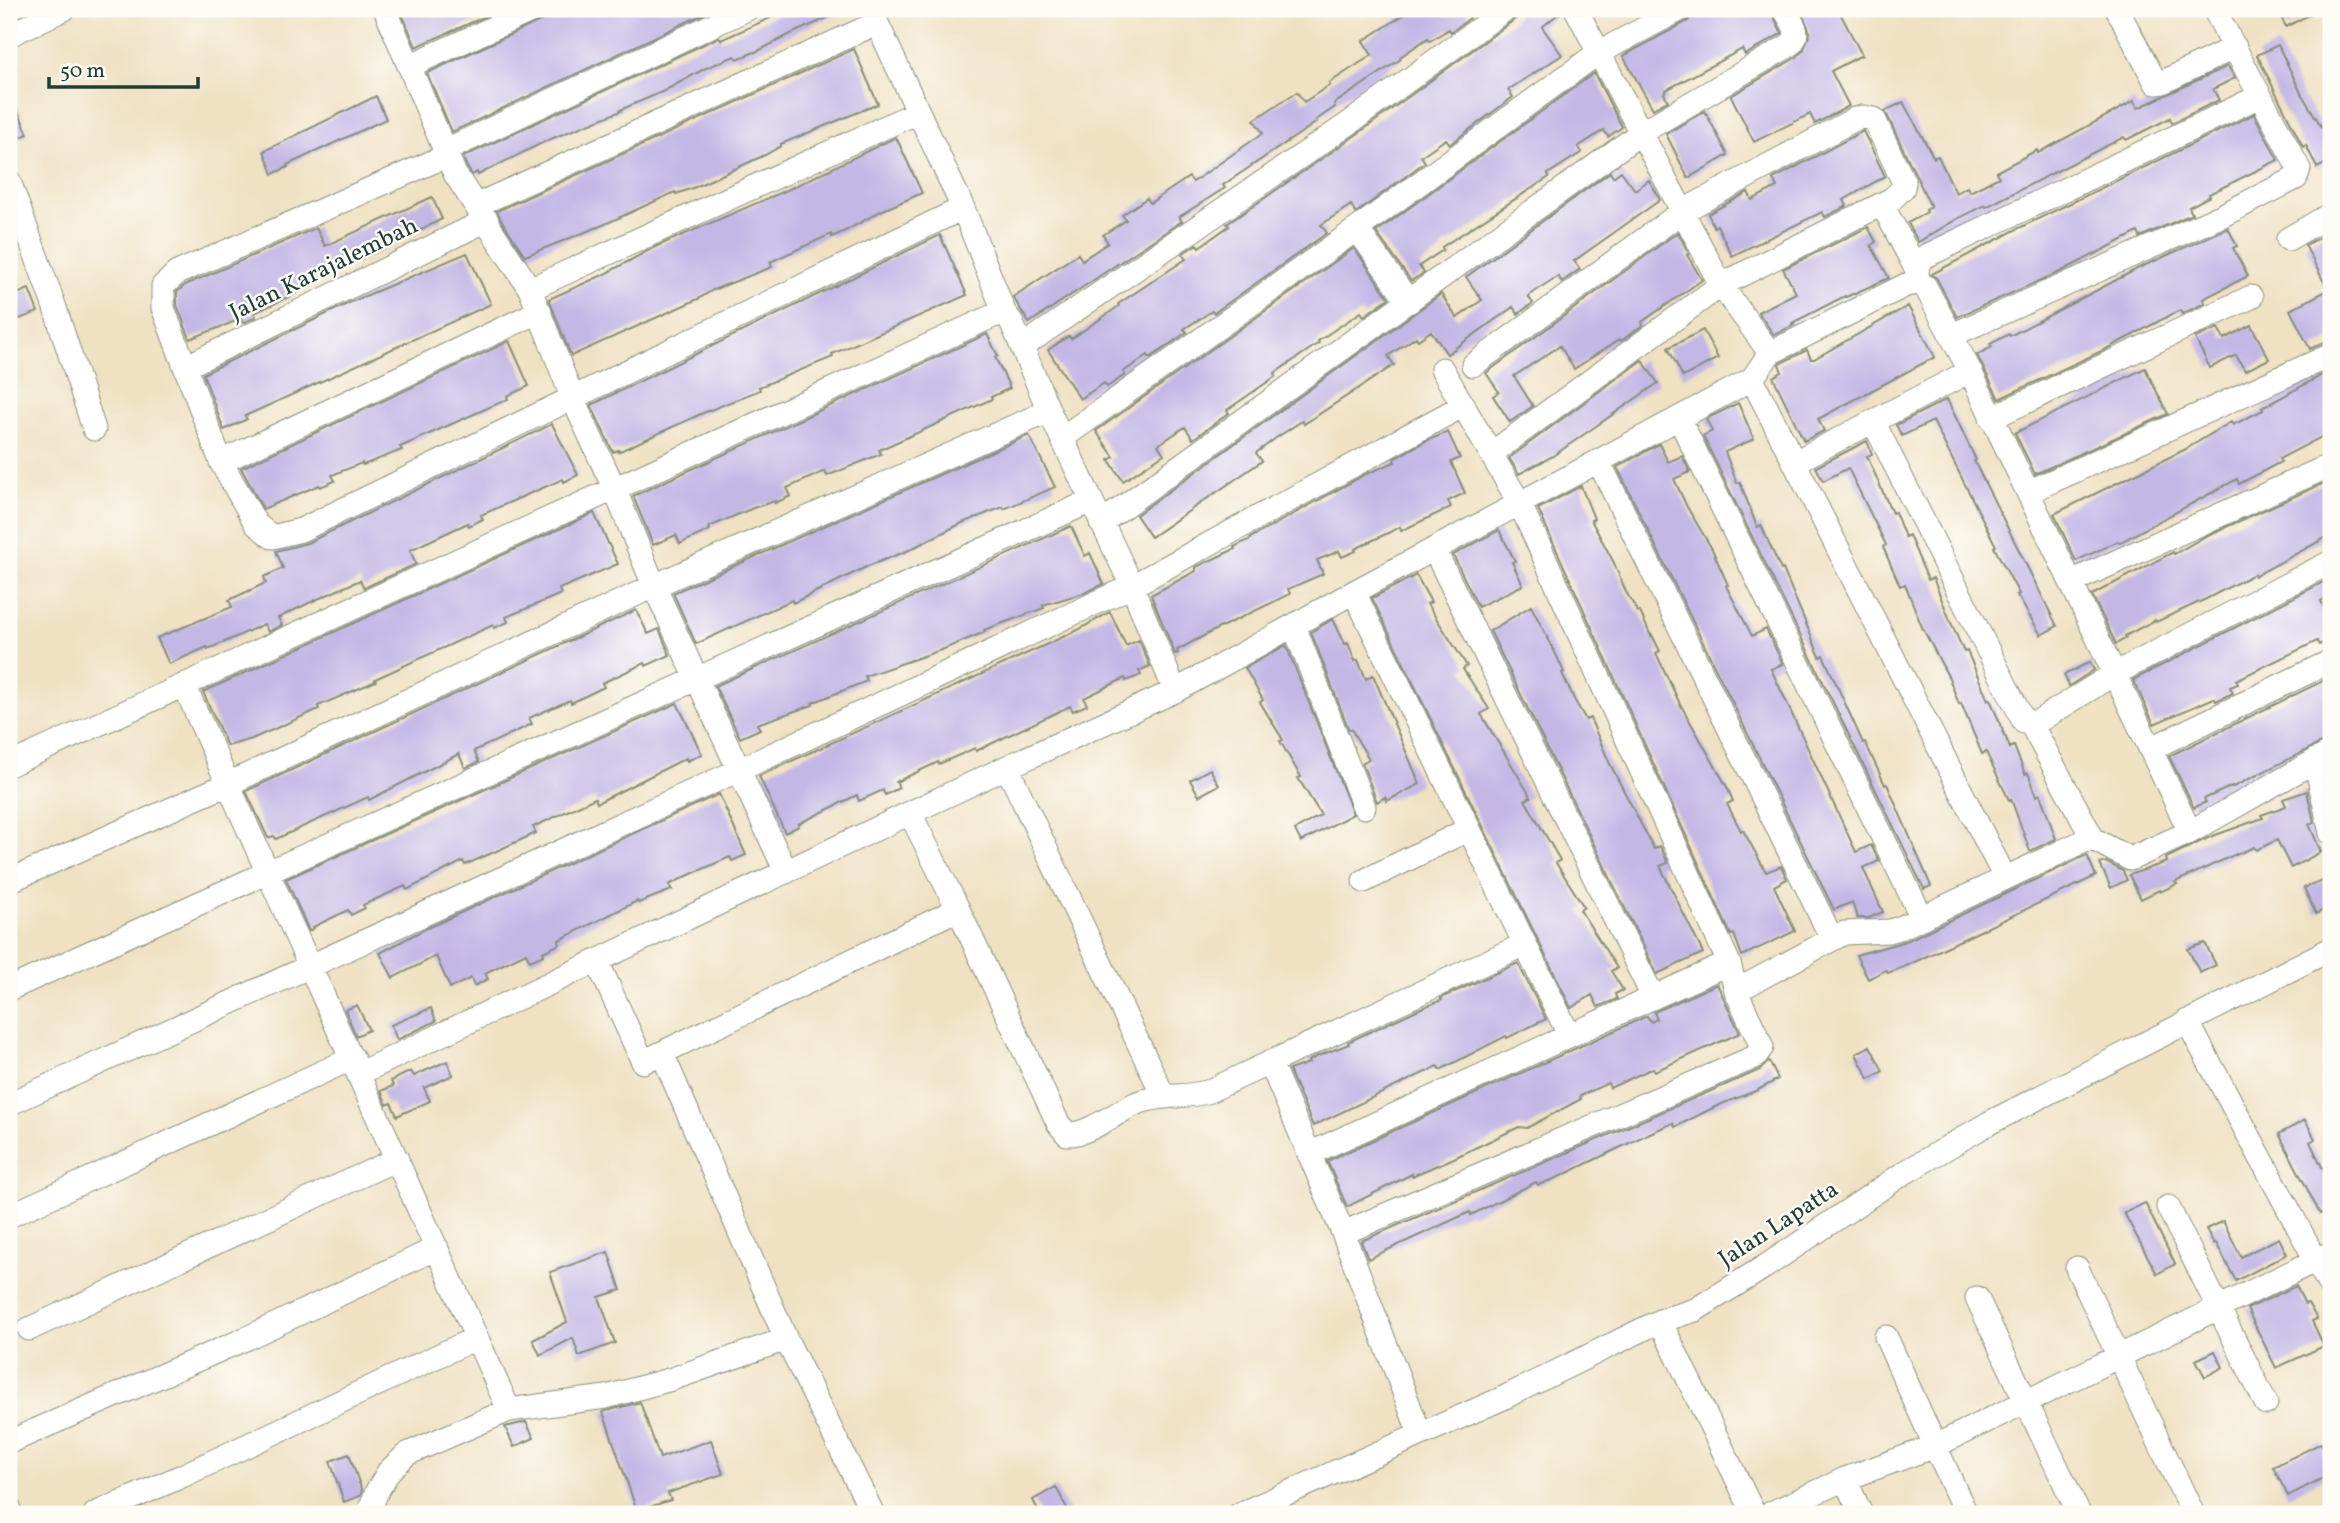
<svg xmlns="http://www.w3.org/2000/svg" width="2340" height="1523" viewBox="0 0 2340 1523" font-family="Vollkorn,serif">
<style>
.building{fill:#c3b7e6}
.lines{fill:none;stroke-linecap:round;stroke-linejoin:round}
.minor-casing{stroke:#878f7b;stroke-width:25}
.minor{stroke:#fff;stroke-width:23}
.labels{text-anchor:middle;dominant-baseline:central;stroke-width:5;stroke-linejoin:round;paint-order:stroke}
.street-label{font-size:24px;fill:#1f3d34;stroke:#fdfcf7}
</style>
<rect width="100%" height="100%" fill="#fdfcf7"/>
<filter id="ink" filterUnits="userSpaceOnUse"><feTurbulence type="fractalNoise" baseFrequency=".0143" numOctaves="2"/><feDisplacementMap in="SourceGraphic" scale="14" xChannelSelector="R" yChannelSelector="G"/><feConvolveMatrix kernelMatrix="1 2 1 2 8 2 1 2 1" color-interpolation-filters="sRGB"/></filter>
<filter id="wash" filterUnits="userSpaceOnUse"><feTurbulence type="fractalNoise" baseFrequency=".00686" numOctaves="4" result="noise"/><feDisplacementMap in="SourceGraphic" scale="28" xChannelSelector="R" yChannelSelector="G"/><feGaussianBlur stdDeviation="1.57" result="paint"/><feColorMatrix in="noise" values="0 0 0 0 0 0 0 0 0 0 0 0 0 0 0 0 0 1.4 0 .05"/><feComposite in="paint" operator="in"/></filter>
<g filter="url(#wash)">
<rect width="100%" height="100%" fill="#efe1c2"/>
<g id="blocks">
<!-- building -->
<path class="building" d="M400 9H502L416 47Z
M566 9H705L706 13 452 132 427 73Z
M790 9H848L793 33 760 50 737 59 735 56 706 68 664 91 620 110 621 111 548 140 478 175 477 172 472 175 467 167 463 157 719 37 721 40Z
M1413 9H1465L1470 18 1451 32 1449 29 1430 41 1428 38 1400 57 1401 59 1334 104 1335 107 1316 120 1317 122 1223 185 1225 188 1179 217 1182 221 1029 323 1013 297 1078 254 1082 260 1108 243 1103 235 1126 220 1122 215 1147 198 1150 203 1189 177 1193 182 1263 133 1254 120 1275 106 1297 92 1304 102 1330 85 1329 83 1372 55 1363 41Z
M1523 9H1562V11L1542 27 1562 55 1508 90 1513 97 1450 144 1446 139 1421 156 1425 162 1356 213 1351 205 1321 225 1327 233 1214 313 1212 311 1184 329 1187 332 1150 358 1148 355 1123 372 1125 375 1107 387 1104 383 1080 399 1048 350 1069 336 1071 339 1119 306 1118 304 1186 259 1182 254 1197 244 1199 247 1229 226 1227 224 1356 135 1514 20Z
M1703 9H1770L1782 33 1745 55 1742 49 1666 90 1664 93 1668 101 1653 109 1623 56 1688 21 1694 13Z
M1800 9H1838L1862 55 1831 71 1849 106 1815 124 1810 114 1754 142 1731 96 1797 57 1804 49 1810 32Z
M2277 9H2320L2286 27Z
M2278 45 2302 95 2326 134 2323 136 2331 152V161L2317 168 2306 145 2303 147 2257 55Z
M854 49 878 104 781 144V146L765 155 693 188 676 194 675 192 603 225 525 256 500 218 497 211Z
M2228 66 2235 78 2213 89 2219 100 2172 123 2170 118 2126 140 2124 137 1986 207 1985 205 1959 218 1918 242 1908 223 1927 212 1926 210 1931 207 1885 111 1903 102 1934 158 1938 156 1956 193 1967 187 1970 192 1999 177 1996 172 2037 150 2038 153 2134 101 2138 108Z
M1594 73 1622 127 1608 137 1604 130 1578 147 1582 152 1548 174 1549 177 1442 247 1443 250 1419 266 1424 273 1411 281 1376 232Z
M9 91 28 134 9 143Z
M376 96 386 119 287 165 288 167 273 174 264 151Z
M1705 111 1728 155 1688 178 1666 134Z
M2254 114 2278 160 2209 194 2210 196 2189 207 2192 214 2140 237 2138 232 2062 271 1957 317 1937 279 1932 274 2017 229Z
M1863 131 1885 176 1844 200 1847 206 1825 217 1822 212 1732 256 1717 225 1714 227 1708 214 1748 192 1752 200 1777 187 1773 179Z
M896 137 922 193 881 211 847 230 832 237 831 234 770 262 772 267 713 290 698 299 571 356 549 299 603 275 655 247 787 190Z
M1621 171 1635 190 1649 180 1660 200 1574 261 1580 269 1562 282 1558 276 1528 296 1533 303 1518 314 1513 307 1447 354 1431 331 1418 340 1416 337 1388 356 1394 365 1304 424 1302 421 1276 438 1256 453 1262 461 1151 537 1136 515 1441 294 1457 318 1482 300 1466 277 1610 172 1613 177Z
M432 197 442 219 387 247 297 287 299 292 254 313 256 317 243 323 241 319 190 339 177 305V292L185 285 316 228 325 246Z
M1868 227 1876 242 1871 245 1889 278 1846 297 1845 296 1792 323 1794 325 1774 335 1758 312 1796 293 1783 269Z
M2228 228 2237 246 2233 248 2248 276 2203 299 2205 303 2182 314 2180 310 2106 349 1999 399 1977 355 1992 347 1990 344 2009 334 2010 336 2139 268Z
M1678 232 1689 254 1687 255 1702 280 1642 322 1643 325 1621 341 1620 339 1574 369 1560 346 1514 376 1533 406 1510 422 1493 396 1499 392 1486 373Z
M2326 234 2331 244V339L2310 349 2290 310 2328 290 2305 245Z
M940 235 967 295 832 354 833 357 759 387 760 390 703 413 618 452V450L613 452 591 405Z
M1354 248 1389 298 1364 316 1361 312 1318 341 1319 343 1275 373 1276 376 1227 410 1229 413 1193 439 1185 427 1158 445 1164 454 1123 481 1109 460 1114 457 1096 431Z
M467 253 491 304 245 416 247 419 224 430 203 374 351 302Z
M29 289 38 312 17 320 9 297Z
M1908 306 1935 357 1818 419 1824 431 1804 441 1773 377 1782 372 1779 364 1807 350 1811 359H1814Z
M2251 325 2269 359 2245 371 2236 355 2210 368 2195 338 2218 328 2224 339Z
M1703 330 1718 358 1683 377 1668 348Z
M987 334 998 356 995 357 1010 388 991 397 992 399 879 450 881 454 827 476 825 471 787 488 791 496 775 503V501L753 508 709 527 710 530 680 544 676 535 653 545 633 496Z
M509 341 529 386 507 396 508 399 400 447 402 450 363 465 362 463 332 475 335 481 320 487 319 485 263 509 241 468Z
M1642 360 1658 383 1553 456 1519 474 1509 458Z
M2145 368 2168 414 2035 474 2015 433Z
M2331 370V432L2279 459 2281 462 2239 484 2237 479 2119 543 2118 541 2076 561 2054 514 2184 450 2231 422 2233 425 2263 410 2262 408Z
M1947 399 1976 460 1974 461 2057 626 2041 635 2017 595 2019 594 1994 547 1996 546 1933 421 1902 436 1896 425Z
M1738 403 1754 439 1725 452 1737 483 1740 482 1757 527 1761 525 1781 570 1783 569 1820 657 1823 655 1863 743 1865 742 1885 785 1887 784 1931 886 1924 889 1703 436 1712 431 1706 419Z
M552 424 578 475 564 482 563 479 524 496 481 515 483 519 469 526 468 523 410 550 416 564 364 588 360 580 358 581 309 603 278 618 282 625 268 632 264 624 225 642 208 649 207 647 169 664 157 638 232 607 229 600 266 583 264 577 283 568 276 551 307 543Z
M1448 432 1460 458 1451 462 1465 493 1448 501 1451 507 1401 531 1400 527 1355 549 1356 551 1342 557 1339 551 1317 560 1323 574 1288 589 1290 594 1217 629 1177 650 1178 653 1175 654 1151 595 1196 571V567L1235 549 1234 547 1251 539 1250 538 1364 475 1395 462 1394 459 1426 441Z
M1029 435 1055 487 1004 509 1003 507 962 523 907 551 868 566 793 603 792 600 696 644 673 593Z
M1867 441 1872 454 1867 456 1892 513 1895 512 1905 537 1909 535 1928 580 1933 578 1952 625 1964 652 1967 651 1988 700 1990 699 2010 748 2014 746 2025 774 2028 773 2037 796 2040 794 2056 839 2030 851 2011 799 2009 800 1986 752 1982 754 1961 703 1959 704 1949 678 1922 627 1905 584 1900 586 1883 547 1886 545 1848 468 1823 481 1816 467Z
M1659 444 1668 462 1682 456 1690 472 1674 479 1687 507 1712 549 1728 585 1726 586 1752 636 1766 629 1783 664 1771 669 1856 852 1871 845 1879 861 1863 868 1883 912 1869 918H1857L1852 902 1834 910 1617 467Z
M2331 480V535L2255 576 2254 574 2206 599 2156 622 2155 620 2125 636 2126 638 2116 644 2092 595 2173 552 2174 554 2206 536Z
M1581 486 1594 519 1591 520 1614 563 1626 592 1638 612H1640L1651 636 1652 635 1660 651 1656 653 1679 702 1727 787 1733 801 1727 804 1741 831 1743 830 1766 872 1781 866 1787 879 1774 886 1795 931 1742 956 1734 934 1731 935 1538 509Z
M594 513 618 564 559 589 561 594 506 617 508 622 494 628 493 625 375 679 376 681 318 706 319 709 252 739 227 746 203 692Z
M1071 526 1085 556 1090 553 1104 584 1084 593 1043 605 1044 608 984 630 985 632 944 649 865 676 867 681 812 703 813 705 757 724 760 729 740 738 715 686Z
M1499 530 1515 561 1512 562 1523 585 1478 607 1453 555Z
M1416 575 1431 602 1427 604 1467 666 1463 669 1489 709 1481 714 1531 797 1525 800 1560 860 1556 863 1584 907 1580 910 1617 968 1611 971 1623 990 1615 994 1617 999 1598 1007 1592 995 1571 1008 1372 598Z
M2331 578V595L2321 601 2331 623V639L2319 645 2317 641 2236 680 2238 684 2230 687 2233 693 2216 701 2214 698 2154 724 2133 680Z
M1531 606 1554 650 1564 672 1562 673 1575 701 1586 720 1590 718 1610 764 1654 849 1660 846 1668 863 1660 866 1703 953 1657 974 1490 631Z
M636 610 648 634 659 629 670 655 646 666 645 663 602 683 604 687 571 703 570 700 529 718 532 724 474 751 479 762 465 768 459 754 369 800 368 797 276 839 274 836 268 838 246 791Z
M1110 612 1126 646 1139 640 1150 666 1139 671 1141 675 1126 681 1125 678 1084 698 1087 705 1073 711 1070 706 976 751 975 748 939 764 938 762 896 782 899 788 885 795 883 790 859 801 857 795 798 824 799 826 785 833 759 776 1078 630Z
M1333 619 1345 644 1348 643 1355 661 1358 660 1366 679 1373 675 1420 784 1387 801 1385 797 1377 802 1362 763 1369 759 1351 729 1349 730 1311 632Z
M1286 645 1353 814 1301 842 1295 830 1321 815 1298 778 1301 777 1280 741 1283 740 1260 702 1263 700 1245 668Z
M2090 662 2094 670 2069 686 2064 675Z
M2331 677V738L2233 787 2232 786 2204 799 2206 802 2194 808 2169 756Z
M677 703 702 754 687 761 686 758 597 803 595 798 533 827 536 833 501 849 465 865 463 861 407 890 405 886 363 905 365 908 351 915 348 910 313 927 314 928 309 931 286 879Z
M1210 769 1219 785 1199 796 1190 780Z
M2307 791 2314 822 2309 824 2321 852 2291 868 2277 840 2256 850 2254 847 2236 855V854L2175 882 2177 884 2160 892 2159 890 2141 899 2129 875 2167 862 2166 858 2210 837 2263 818 2261 815 2286 806 2283 799Z
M719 794 746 855 732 861 730 857 687 876 669 885 672 890 638 903 637 901 559 940 560 944 543 952 544 955 530 961 526 953 485 973 488 979 474 986 471 978 450 988 436 956 393 978 380 953 421 931Z
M2087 855 2096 876 1906 966 1888 973 1886 970 1868 979 1856 955 1906 941Z
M2106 862 2123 871 2127 880 2111 888 2100 864Z
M2331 878V906L2316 914 2304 888Z
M2205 943 2216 965 2200 973 2188 949Z
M1518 963 1546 1019 1507 1038 1506 1036 1440 1070 1438 1066 1313 1126 1289 1070 1309 1063 1308 1061 1318 1056 1349 1044 1348 1042 1419 1009 1442 1000 1441 998Z
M1717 984 1740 1033 1655 1071 1653 1068 1610 1088 1608 1083 1580 1096 1581 1099 1527 1128 1519 1127 1454 1158 1412 1176V1174L1347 1207 1327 1161 1647 1016 1651 1022 1657 1019 1654 1012Z
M357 1005 369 1030 356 1036 345 1010Z
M431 1008 436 1021 397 1040 391 1025Z
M1870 1046 1883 1071 1869 1079 1856 1054Z
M447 1061 453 1075 424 1088 430 1101 397 1116 391 1103 387 1105 381 1091 393 1086 391 1081 411 1071 414 1076Z
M1769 1061 1778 1079 1758 1090 1719 1105 1675 1127 1673 1123 1650 1133 1559 1177 1538 1185 1536 1182 1471 1215 1470 1212 1368 1259 1361 1241 1760 1070Z
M2305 1120 2315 1139 2310 1142 2331 1186V1208L2320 1214 2279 1134Z
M2145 1203 2175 1264 2157 1274 2124 1213Z
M2223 1221 2241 1257 2279 1238 2287 1254 2236 1281 2216 1243 2214 1244 2206 1229Z
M608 1252 621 1290 599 1297 615 1343 579 1356 573 1338 540 1355 533 1340 567 1322 550 1272Z
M2296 1286 2305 1304 2308 1303 2317 1319 2312 1321 2324 1346 2276 1368 2247 1309Z
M2215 1351 2223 1367 2205 1377 2196 1360Z
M640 1402 660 1458 711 1440 723 1474 668 1493 671 1500 637 1511 603 1412Z
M526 1422 534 1438 514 1447 505 1427Z
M2321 1443 2331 1462V1474L2288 1496 2273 1467Z
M349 1454 362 1491 360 1496 344 1502 330 1461Z
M1056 1487 1070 1514H1040L1033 1500Z"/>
</g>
</g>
<g filter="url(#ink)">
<use href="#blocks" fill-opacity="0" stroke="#878f7b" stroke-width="2"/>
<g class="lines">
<defs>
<path id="minor" d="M385 9 455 174 530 289 572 397 615 490 654 586 786 872
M1576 9 1721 285 1770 353
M2117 9 2156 83 2163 82 2235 47
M9 35 64 9
M409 66 535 9
M2260 96 1922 258C1916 267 1916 273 1919 283L1925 286 1970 371 2190 832 2331 752
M444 151 747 9
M9 181 54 305 94 429
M1882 204 1916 269
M477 205 877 23 963 208 1005 314 1011 321 1049 411 1132 586 1175 691
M1357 229 1409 302
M2288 239 2331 214
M530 289 918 112
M540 311 221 462 256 524 272 537 301 530 963 208
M1952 335 2223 215 2296 178 2299 169 2214 9
M1023 346 1348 124 1506 9
M1473 365 1683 211 1855 119 1863 117 1874 119 1904 183 1903 188 1892 199 1721 285 1492 453
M185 367 487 220
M1752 379 2005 878
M1679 418 1922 918
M1991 418 2251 297
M1873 421 2024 722H2037L2114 674 2331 562
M1062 438 1357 229 1598 53 1681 9
M221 462 163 308V286L177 273 446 156
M1599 462 1832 939
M1795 462 1970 371
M2028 492 2331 355
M1101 523 1642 132 1790 45C1803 33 1791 21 1784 9
M1434 549 1653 997
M2071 582 2331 465
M1354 592 1569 1035
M1294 626 1364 807
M186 684 189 696 228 784 509 1410
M2031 724 2093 839 2130 859 2190 832
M2150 749 2331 661
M2315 760 2331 833
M9 765 993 316 1005 314
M1007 767 1164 1097
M910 813 958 909 1058 1123 1067 1134C1087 1136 1118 1111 1137 1103 1159 1094 1184 1098 1207 1092L1525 944
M9 881 228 784 654 586 1049 411
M1364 881 1469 829
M597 961 643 1062 958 909
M9 989 1091 501
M1736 991 1844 933 1889 931 1900 928 2082 842 2093 839
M2187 1021 2331 1288
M662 1053 786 1339 873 1514
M1270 1062 1343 1233 1420 1434
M360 1073 1007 767 1175 691 1354 592 1752 379 1770 353 1906 285 1919 283
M9 1104 739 770 1132 586 1464 405
M1309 1154 1729 963
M2168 1207 2266 1403
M9 1216 353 1058
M1343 1233 1755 1057 1762 1047 1736 991 1729 963 1520 504 1442 369
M2077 1268 2193 1514
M1977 1298 2079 1514
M1660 1321 1754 1514
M29 1329 397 1159
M1886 1337 1966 1514
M9 1442 245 1339 437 1248
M1845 1479 1861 1514
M9 1508 12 1514
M95 1514 182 1476 476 1338
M368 1514 377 1491 389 1471 407 1454 509 1410 606 1397 672 1379 786 1339
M1240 1514 1501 1399 1660 1321 1695 1310 1766 1266 1904 1173 1989 1123 2331 949
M1769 1514 1845 1479 1935 1446 2331 1253"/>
</defs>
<!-- minor casing -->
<use href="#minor" class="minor-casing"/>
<!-- minor -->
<use href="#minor" class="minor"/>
</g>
</g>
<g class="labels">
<!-- street labels -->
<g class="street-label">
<text transform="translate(324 270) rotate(-26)">Jalan Karajalembah</text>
<text transform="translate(1779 1225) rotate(-33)">Jalan Lapatta</text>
</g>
</g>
<!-- margin -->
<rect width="2340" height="1523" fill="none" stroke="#fdfcf7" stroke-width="35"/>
<!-- scale -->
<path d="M49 77v10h149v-10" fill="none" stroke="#1f3d34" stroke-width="3.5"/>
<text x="60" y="77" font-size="21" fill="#1f3d34" stroke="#fdfcf7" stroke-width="5" paint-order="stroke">50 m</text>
</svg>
